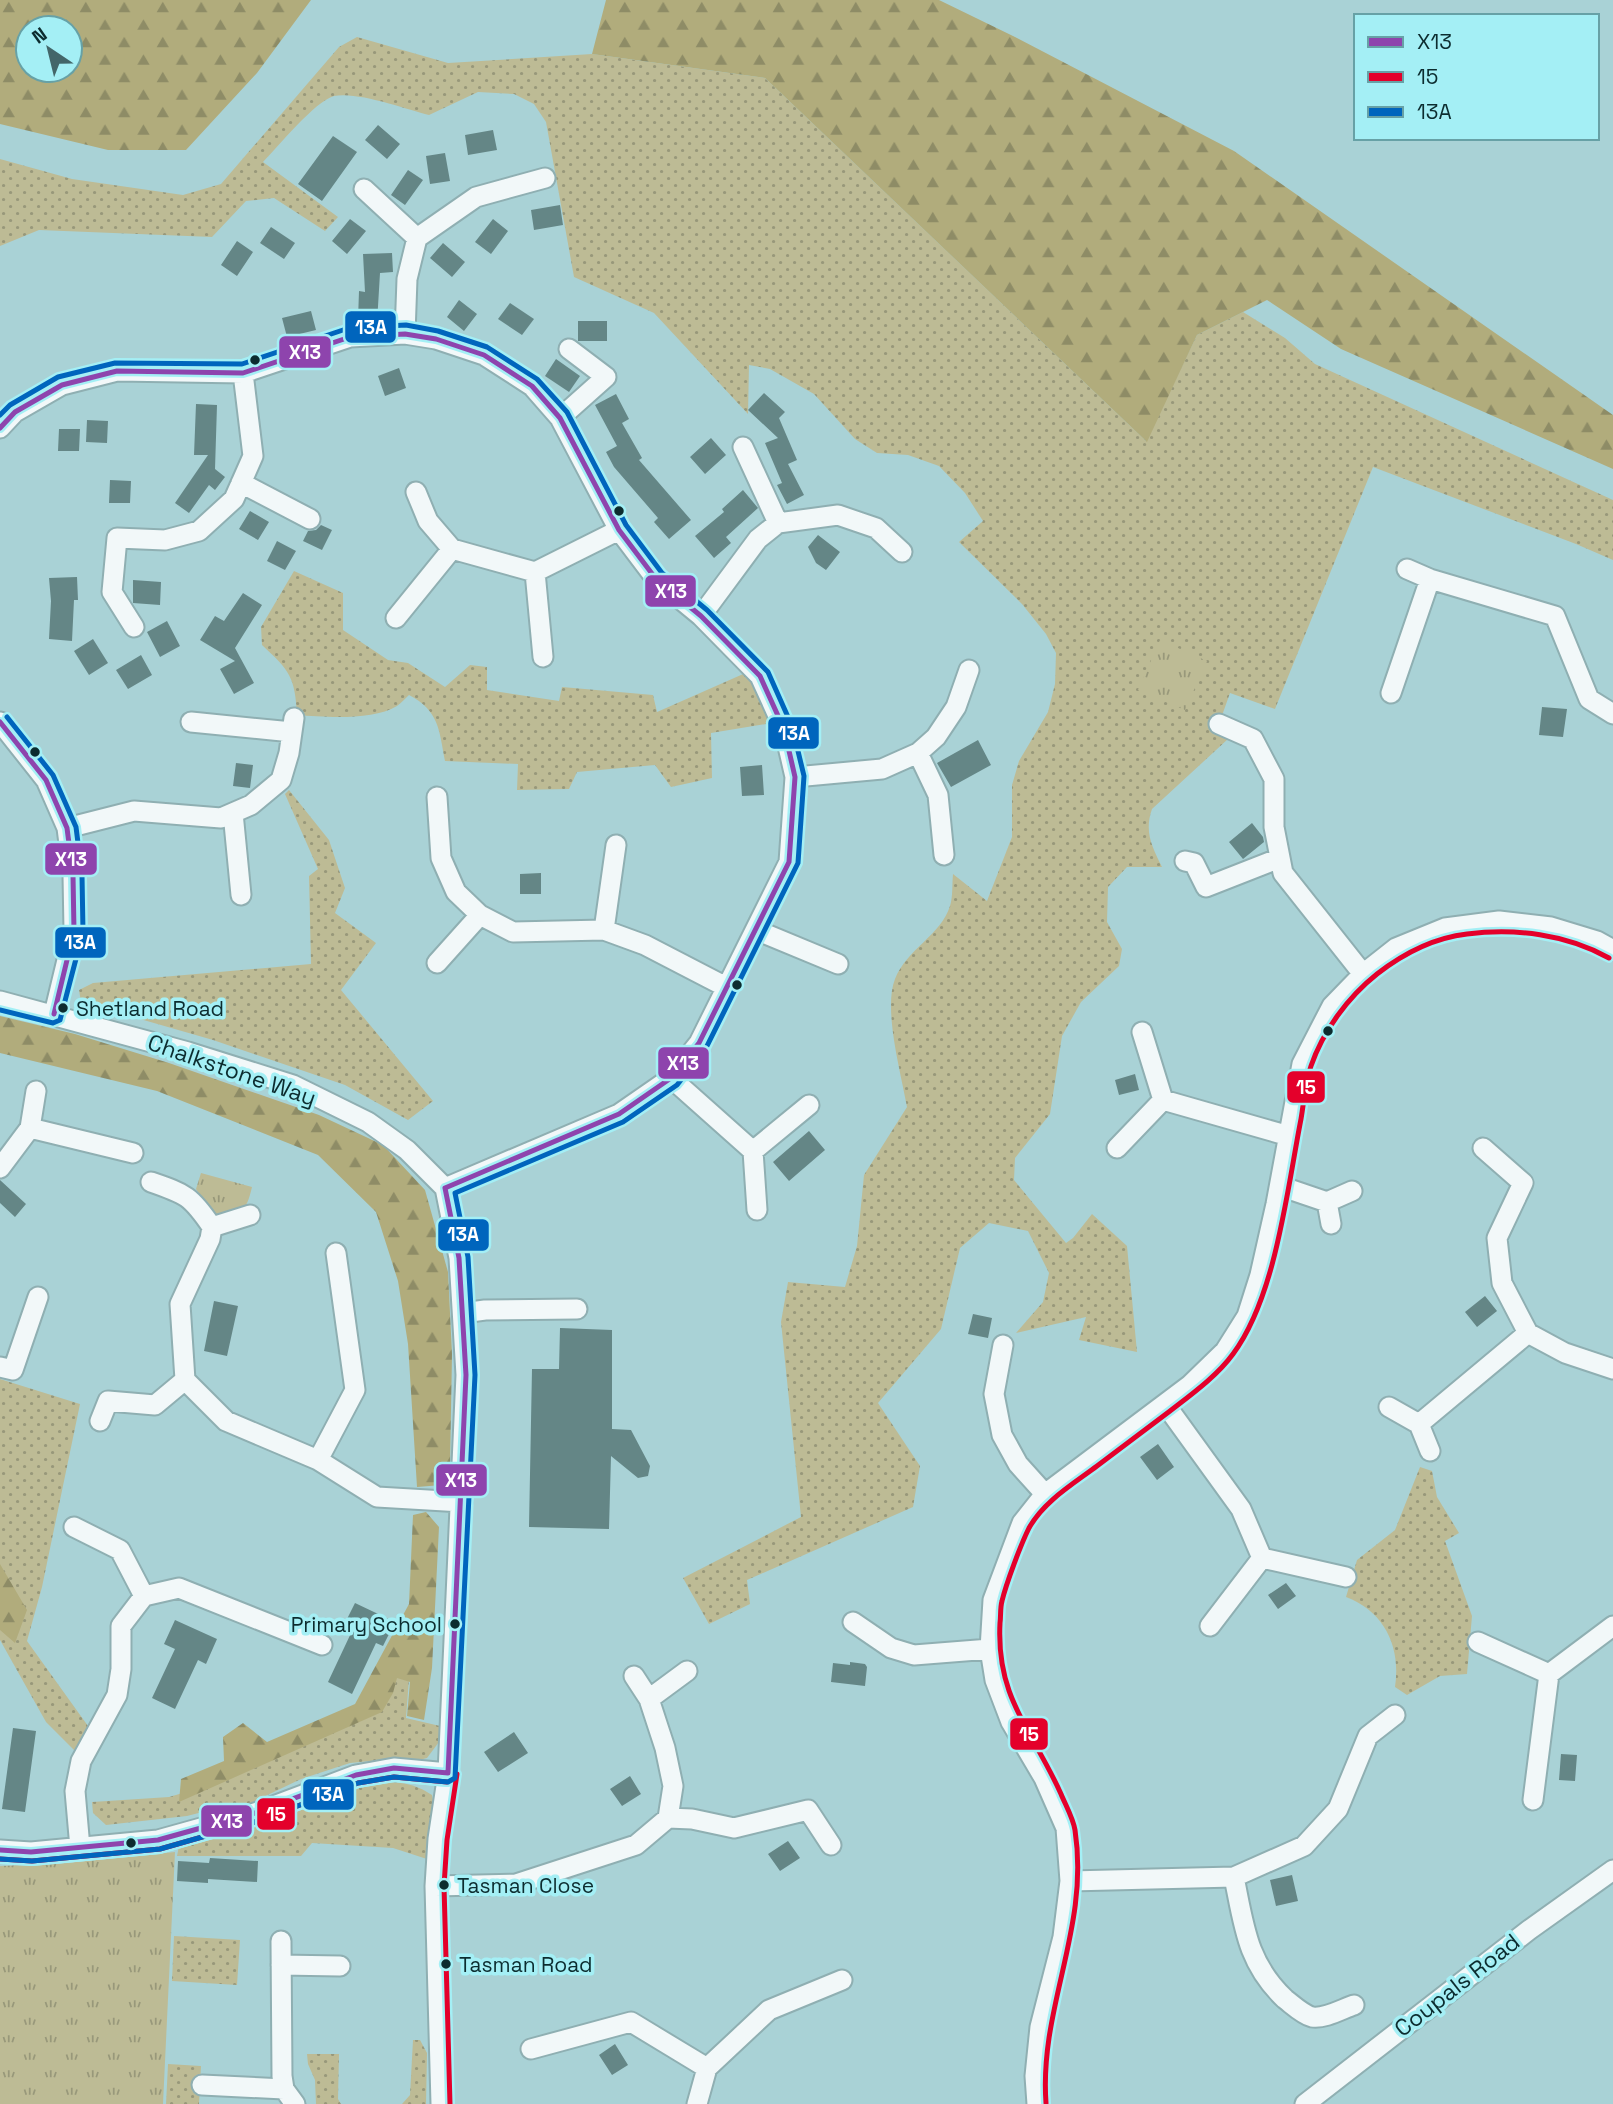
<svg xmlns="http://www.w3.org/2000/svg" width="1613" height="2104" viewBox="0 0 1613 2104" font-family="'Space Grotesk',sans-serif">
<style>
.grass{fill:url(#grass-dots)}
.forest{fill:url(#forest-firs);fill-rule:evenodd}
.park{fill:url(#park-tufts)}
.building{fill:#648686}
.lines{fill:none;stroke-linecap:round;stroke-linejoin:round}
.minor-casing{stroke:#8fafb2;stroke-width:23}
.minor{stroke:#f2f8f9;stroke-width:19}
.bus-1-casing{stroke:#a4eff5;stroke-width:10}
.bus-2-casing{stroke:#a4eff5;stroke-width:10}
.bus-3-casing{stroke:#a4eff5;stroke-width:10}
.bus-1{stroke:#8e44ad;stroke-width:5}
.bus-2{stroke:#e4002b;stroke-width:5}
.bus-3{stroke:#0065bd;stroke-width:5}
.bus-dot{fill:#0c2c2f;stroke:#a4eff5;stroke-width:2.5}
.labels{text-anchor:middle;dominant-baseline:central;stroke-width:7;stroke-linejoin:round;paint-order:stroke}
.bus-label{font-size:21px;fill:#0c2c2f;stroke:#a4eff5;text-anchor:start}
.street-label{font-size:23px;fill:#0c2c2f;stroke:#a4eff5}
.line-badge{stroke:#a4eff5;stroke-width:2.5}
.badge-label{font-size:19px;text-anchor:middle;font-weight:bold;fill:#fff}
</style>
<defs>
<pattern id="grass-dots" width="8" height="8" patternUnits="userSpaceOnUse" patternTransform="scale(1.75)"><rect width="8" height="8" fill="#bdbb95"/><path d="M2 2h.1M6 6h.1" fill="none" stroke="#98987a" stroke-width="1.8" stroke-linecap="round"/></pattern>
<pattern id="forest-firs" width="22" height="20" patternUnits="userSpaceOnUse" patternTransform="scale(1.75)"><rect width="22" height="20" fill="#b1ac7c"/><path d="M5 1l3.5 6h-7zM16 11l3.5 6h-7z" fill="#8e8c66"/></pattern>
<pattern id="park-tufts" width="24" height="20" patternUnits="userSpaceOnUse" patternTransform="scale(1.75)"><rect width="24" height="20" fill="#bdbb95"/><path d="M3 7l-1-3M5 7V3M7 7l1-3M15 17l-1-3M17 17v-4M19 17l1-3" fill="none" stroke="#98987a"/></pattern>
</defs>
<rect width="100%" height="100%" fill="#a9d2d6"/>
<!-- grass -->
<path class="grass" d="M357 37 448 63 592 54 765 78 1146 441 1197 335 1243 312 1285 338 1315 364 1613 500V560L1576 544 1373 467 1275 709 1230 693 1219 724 1228 739 1152 809C1144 832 1152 846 1162 867H1127L1108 887 1107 922 1122 949 1119 966 1081 1002 1062 1036 1050 1114 1015 1158 1014 1180 1066 1243 1073 1238 1092 1214 1127 1246 1137 1352 1079 1340 1086 1317 1016 1333 1043 1302 1049 1273 1028 1231 989 1223 960 1248 941 1329 878 1403 920 1466 913 1507 747 1580 750 1604 709 1624 683 1578 801 1517 781 1322 788 1282 845 1287 857 1246 864 1175 907 1107C901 1073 883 1009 895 979 907 949 941 935 950 906 953 897 952 884 953 874L987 901 1012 837V785L1019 761 1048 712 1055 684 1056 653 1046 634 1022 604 959 542 983 521 965 493 939 466 908 455 877 453 855 439 814 394 770 369 749 365 748 414 654 313 574 277 546 122 534 104 514 94 478 92 429 115C406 109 357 91 334 96 315 101 278 147 263 162L338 217 325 231 274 198 246 201 212 237 39 230 0 246V159L72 179 183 195 221 184 339 47Z
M294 571 343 593V630L388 660 408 663 445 687 470 665 487 667V690L559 701 562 687 653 695 657 712 750 671 772 723 711 733 712 778 671 787 655 765 577 772 569 789 517 790 518 764 445 761C439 729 439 711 409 695 406 698 401 703 397 706 372 721 325 717 297 715 295 677 290 671 262 645L261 627Z
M289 790 329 840 345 888 335 913 376 943 341 990 433 1101 408 1120 345 1085 213 1040 81 1002 79 990 93 983 311 964 309 876 318 869 285 794Z
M0 1379 80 1404 42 1587 27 1641 88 1726 75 1751 46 1722 0 1640Z
M1420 1467 1432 1471 1437 1497 1459 1533 1445 1541 1472 1616 1467 1674 1440 1676 1407 1695 1395 1687C1401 1647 1385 1612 1346 1597L1357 1560 1395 1530Z
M392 1676 409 1679 406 1718 440 1726 439 1742 427 1758 411 1762 381 1760 350 1763 301 1779 249 1804 222 1807 187 1816 106 1825 93 1813 92 1802 169 1797 210 1785 316 1738Z
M380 1782C400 1782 414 1783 432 1795L435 1812 430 1860 393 1848 312 1843 301 1856H177L179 1846 240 1829 354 1786Z
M174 1936 240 1940 237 1985 172 1981Z
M413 2040H420L427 2053 426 2104H402L410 2095Z
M307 2054H339L338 2099 341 2104H316L315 2080 308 2064Z
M168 2064 201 2066 199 2104H166Z"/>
<!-- forest -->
<path class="forest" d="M0 0H311L257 73 186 150H108L0 124ZM28 28H70V70H28Z
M606 0H939L1013 36 1234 151 1613 415V469L1341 349 1267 300 1197 335 1147 442 765 78 592 54Z
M0 1016 75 1034 169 1063 319 1115 383 1145 425 1190 448 1272 452 1354 450 1467 442 1485 417 1487 408 1344 398 1281 376 1212 318 1155 157 1091 0 1053Z
M426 1512 439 1527 432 1668 424 1720 407 1716 410 1682 397 1678 393 1693 382 1712 179 1802 181 1779 224 1761 223 1737 243 1723 267 1742 355 1704 409 1604 413 1515Z
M0 1564 27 1610 15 1643 0 1630Z"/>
<!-- park -->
<path class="park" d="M1160 640 1207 661 1185 710 1138 690Z
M201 1173 252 1187C246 1213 242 1212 217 1218L212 1214 196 1189Z
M175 1852 163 2104H0V1866L57 1864Z"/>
<!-- building -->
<path class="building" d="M378 125 400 144 387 159 365 140Z
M493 130 497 150 468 155 465 135Z
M333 136 357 152 322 201 298 184Z
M445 153 450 181 430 184 426 156Z
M408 170 423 180 405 205 391 195Z
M560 205 563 225 534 230 531 210Z
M350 219 366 231 347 254 332 241Z
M493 219 508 231 491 254 475 242Z
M271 227 295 243 284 259 260 243Z
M237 241 253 252 237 276 221 265Z
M443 243 465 262 452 277 430 258Z
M392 253 393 272 380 273 377 323 366 324V321L358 320 359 291 365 292 363 254Z
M459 300 477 314 464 331 447 317Z
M510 303 534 319 522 335 498 319Z
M311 311 316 330 287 337 282 318Z
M578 321H607V341H578Z
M556 359 580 376 569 392 545 376Z
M399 368 406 388 385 396 378 376Z
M764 393 785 412 779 418 797 460 788 464 804 495 787 504 777 485 782 483 765 443 778 438 748 410Z
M616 394 629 419 622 423 642 458 639 460 691 520 669 539 654 522 658 518 614 467 606 452 617 446 595 405Z
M196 404 217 405 215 469 225 477 215 490 209 485 189 513 175 503 208 455H194Z
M87 420 108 421 107 443 86 442Z
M59 429H80L79 451H58Z
M711 438 726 455 705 474 690 457Z
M110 480 131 481 130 503H109Z
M743 490 758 508 726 537 731 543 714 558 695 536 724 512 722 509Z
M250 511 269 522 258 540 239 529Z
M321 525 332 530 322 550 303 541 308 531 316 530Z
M818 535 840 552 826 570 816 563 808 547Z
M277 541 296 551 285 570 267 561Z
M77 577 78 600H74L72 641 49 639 51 601 49 578Z
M133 580 161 582 160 605 133 603Z
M243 593 262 605 235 648 254 683 234 694 220 669 235 661 200 640 215 616 224 621Z
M167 621 180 646 160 657 147 632Z
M93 639 108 663 89 675 74 651Z
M141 655 152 675 128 689 116 670Z
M1542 707 1567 709 1563 737 1539 735Z
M978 740 991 765 951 787 937 763Z
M236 763 253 765 250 788 233 786Z
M762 765 764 795 742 796 740 767Z
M1252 823 1263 837 1264 842 1243 859 1229 842Z
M541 873V894H520V874Z
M1135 1074 1139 1090 1119 1095 1115 1080Z
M809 1131 825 1150 789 1181 773 1162Z
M0 1180 26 1204 15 1217 0 1203Z
M1485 1296 1497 1311 1477 1327 1465 1312Z
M214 1301 238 1306 227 1356 204 1351Z
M973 1314 992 1318 988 1338 968 1334Z
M560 1328 612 1330V1429L631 1430 650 1466 648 1476 638 1478 611 1456 609 1529 529 1527 532 1369H559Z
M1158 1444 1174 1467 1157 1480 1140 1457Z
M1286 1583 1296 1596 1278 1609 1268 1595Z
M355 1603 395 1622 383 1646 376 1643 352 1694 328 1682 352 1631 343 1627Z
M175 1620 217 1639 206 1664 198 1660 175 1709 152 1698 175 1649 164 1644Z
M850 1662 865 1664 867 1667 865 1686 831 1682 833 1663 850 1665Z
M13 1728 36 1731 25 1812 2 1809Z
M514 1732 528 1753 498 1772 484 1752Z
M1561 1754 1577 1755 1575 1781 1559 1780Z
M630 1776 641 1794 622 1806 610 1789Z
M788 1841 800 1858 780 1871 768 1854Z
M210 1858 258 1861 257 1882 208 1879V1883L177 1881 178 1861 209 1863Z
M1292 1875 1298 1901 1276 1906 1270 1880Z
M615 2044 628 2065 612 2075 599 2055Z"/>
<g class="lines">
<defs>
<path id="minor" d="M364 189 417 238
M405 334 407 279 417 238 476 197 545 178
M560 418 606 377 569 349
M0 428 15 412 62 385 117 371 243 373 350 337 405 334 436 339 484 355 532 386 560 418 619 530 656 579 701 616 760 676 784 729 795 777 789 862 699 1043 671 1078 619 1114 445 1188
M743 447 778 523
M241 483 310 519
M416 492 428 521 452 549 535 572 619 530
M1407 569 1430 579 1555 616 1589 699 1613 714
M535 572 543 657
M701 616 758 539 778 523 838 515 876 528 902 552
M396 618 452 549
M134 627 112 592 117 538 165 540 199 531 234 499 253 456 243 373
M1391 693 1430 579
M0 722 46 780 67 828 73 875 74 931 54 1014
M191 722 292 732
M1219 724 1253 739 1274 779V827L1283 873 1363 974
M918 753 938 795 944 855
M795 777 882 769 918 753 936 737 956 707 969 670
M437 797 441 858 456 892 480 915 513 932 604 930 645 945 728 988
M233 813 241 895
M67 828 134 811 221 818 251 805 281 780 289 753 294 718
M1185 861 1194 863 1206 887 1280 858
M604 930 616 845
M756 930 838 964
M437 963 480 915
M0 1001 188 1052 293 1085 368 1122 407 1150 445 1188 459 1258 466 1375 448 1773 438 1839 435 1886 441 2104
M1142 1032 1163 1100
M671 1078 753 1151
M30 1128 133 1153
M1117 1148 1163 1100 1289 1136
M1483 1148 1523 1183 1497 1238 1502 1283 1528 1333 1565 1353 1613 1369
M753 1151 809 1105
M753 1151 757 1210
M0 1168 30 1128 36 1091
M151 1182C186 1194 191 1196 212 1227
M1280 1186 1327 1202
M250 1215 212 1227 210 1239 180 1304 185 1380 226 1421 318 1460 377 1497 462 1502
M1331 1224 1327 1202 1352 1191
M463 1313 485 1310 577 1309
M1003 1345 994 1394 1002 1435 1018 1464 1045 1494
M0 1367 13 1370 38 1297
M1165 1404 1241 1509 1262 1558 1210 1626
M1389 1407 1419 1424 1430 1451
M100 1421 108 1401 155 1405 185 1380
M1419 1424 1528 1333
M318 1460 355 1390 336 1253
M74 1527 120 1550 144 1596
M1262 1558 1346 1577
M853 1622 891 1648 914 1655 990 1649
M1478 1642 1549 1674 1613 1626
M634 1676 649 1699
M1533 1800 1549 1674
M668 1818 692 1819 734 1828 808 1810 831 1845
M80 1848 75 1791 81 1761 117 1695 121 1669V1626L144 1596 179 1588 322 1645
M0 1850 31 1852 158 1840 255 1813 356 1775 394 1768 448 1773
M1234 1877 1304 1846 1338 1809 1368 1736 1395 1715
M1070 1881 1234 1877C1244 1926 1247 1963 1285 1999 1293 2005 1302 2014 1312 2017 1325 2019 1342 2009 1354 2005
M435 1886 516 1884 636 1845 668 1818 673 1786 665 1748 649 1699 687 1671
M281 1941 282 2076 284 2089 295 2104
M281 1965 340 1966
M531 2049 631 2022 707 2068
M202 2085 284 2089
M697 2104 707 2068 769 2010 842 1980
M1037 2104 1035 2076 1040 2027 1063 1937 1070 1881 1066 1828 1044 1778 1011 1722 995 1680 990 1649 993 1600 1022 1523 1045 1494 1190 1385 1225 1351 1247 1316 1260 1275 1276 1204 1302 1064 1332 1006 1363 974 1396 948 1445 928 1499 921 1551 927 1597 941 1613 950
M1305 2104 1529 1930 1613 1870"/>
</defs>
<!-- minor casing -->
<use href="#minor" class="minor-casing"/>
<!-- minor -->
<use href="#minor" class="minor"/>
<defs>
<path id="bus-1" d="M0 428 15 412 62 385 117 371 243 373 350 337 405 334 436 339 484 355 532 386 560 418 619 530 656 579 701 616 760 676 784 729 795 777 789 862 699 1043 671 1078 619 1114 445 1188
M0 722 46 780 67 828 73 875 74 931 54 1014
M445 1188 459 1258 466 1375 448 1773
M0 1850 31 1852 158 1840 255 1813 356 1775 394 1768 448 1773"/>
<path id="bus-2" d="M0 1859 32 1861 160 1849 258 1821 358 1783 394 1777 447 1782
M1046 2103C1039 2007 1090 1928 1075 1830 1073 1818 1066 1806 1061 1794 1033 1731 996 1699 1000 1623 1001 1616 1000 1608 1002 1601 1006 1584 1021 1544 1029 1528 1044 1501 1073 1484 1097 1466 1121 1448 1146 1429 1170 1411 1192 1394 1217 1376 1233 1354 1276 1296 1287 1190 1301 1119 1304 1102 1305 1083 1311 1066 1323 1031 1348 997 1377 974 1404 953 1433 938 1467 934 1515 928 1566 934 1609 958
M450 2104 444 1886 447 1840 457 1774"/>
<path id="bus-3" d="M0 415 10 405 58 377 115 363 242 364 349 328 406 325 438 331 487 347 537 379 567 412 626 525 662 573 707 610 768 672 792 726 804 776 798 863 706 1048 677 1085 623 1122 455 1193 468 1257 475 1375 455 1778 448 1782 394 1777 358 1783 258 1821 160 1849 32 1861 0 1859
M0 1010 53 1023 60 1020 83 932 82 875 76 827 53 775 7 717"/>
</defs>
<!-- bus-1 casing -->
<use href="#bus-1" class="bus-1-casing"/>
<!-- bus-2 casing -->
<use href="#bus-2" class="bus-2-casing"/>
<!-- bus-3 casing -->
<use href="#bus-3" class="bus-3-casing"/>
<!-- bus-1 -->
<use href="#bus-1" class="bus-1"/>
<!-- bus-2 -->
<use href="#bus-2" class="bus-2"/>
<!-- bus-3 -->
<use href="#bus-3" class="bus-3"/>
</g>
<!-- markers -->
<g class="bus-dot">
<circle cx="255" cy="360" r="6"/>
<circle cx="619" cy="511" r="6"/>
<circle cx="35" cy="752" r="6"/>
<circle cx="737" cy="985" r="6"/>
<circle cx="63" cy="1008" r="6"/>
<circle cx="1328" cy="1031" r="6"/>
<circle cx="455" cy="1624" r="6"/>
<circle cx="131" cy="1843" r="6"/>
<circle cx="444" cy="1885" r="6"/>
<circle cx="446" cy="1964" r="6"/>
</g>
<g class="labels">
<!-- bus labels -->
<g class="bus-label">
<text x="76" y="1008">Shetland Road</text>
<text x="442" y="1624" text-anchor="end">Primary School</text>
<text x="457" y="1885">Tasman Close</text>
<text x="459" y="1964">Tasman Road</text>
</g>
<!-- street labels -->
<g class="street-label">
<text transform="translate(232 1070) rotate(19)">Chalkstone Way</text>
<text transform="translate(1457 1985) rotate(-38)">Coupals Road</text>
</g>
</g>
<g class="line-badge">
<rect x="344" y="310" width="53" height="34" rx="7" fill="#0065bd"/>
<rect x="278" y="335" width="54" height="34" rx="7" fill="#8e44ad"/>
<rect x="644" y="574" width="53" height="34" rx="7" fill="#8e44ad"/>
<rect x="767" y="716" width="53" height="34" rx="7" fill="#0065bd"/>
<rect x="44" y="842" width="54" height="34" rx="7" fill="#8e44ad"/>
<rect x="54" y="926" width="53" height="33" rx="7" fill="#0065bd"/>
<rect x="657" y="1046" width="53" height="34" rx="7" fill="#8e44ad"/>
<rect x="1286" y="1070" width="40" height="34" rx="7" fill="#e4002b"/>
<rect x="437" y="1218" width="53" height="34" rx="7" fill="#0065bd"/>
<rect x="435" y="1463" width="53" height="34" rx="7" fill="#8e44ad"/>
<rect x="1009" y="1717" width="40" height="34" rx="7" fill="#e4002b"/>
<rect x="302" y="1778" width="53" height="33" rx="7" fill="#0065bd"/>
<rect x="256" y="1797" width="40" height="34" rx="7" fill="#e4002b"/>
<rect x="200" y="1804" width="53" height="34" rx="7" fill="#8e44ad"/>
</g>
<g class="badge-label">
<text x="371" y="334">13A</text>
<text x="305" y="359">X13</text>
<text x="671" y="598">X13</text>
<text x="794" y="740">13A</text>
<text x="71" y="866">X13</text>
<text x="80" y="949">13A</text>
<text x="683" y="1070">X13</text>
<text x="1306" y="1094">15</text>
<text x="463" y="1241">13A</text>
<text x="461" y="1487">X13</text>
<text x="1029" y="1741">15</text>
<text x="328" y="1801">13A</text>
<text x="276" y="1821">15</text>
<text x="227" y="1828">X13</text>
</g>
<!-- legend -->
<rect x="1354" y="14" width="245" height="126" fill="#a4eff5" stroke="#67a1a6" stroke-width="2"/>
<rect x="1368" y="37" width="35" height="10" fill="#8e44ad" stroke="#67a1a6" stroke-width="2"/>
<text x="1417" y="49" font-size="21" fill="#0c2c2f">X13</text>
<rect x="1368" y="72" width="35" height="10" fill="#e4002b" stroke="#67a1a6" stroke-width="2"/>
<text x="1417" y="84" font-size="21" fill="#0c2c2f">15</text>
<rect x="1368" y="107" width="35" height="10" fill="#0065bd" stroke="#67a1a6" stroke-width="2"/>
<text x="1417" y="119" font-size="21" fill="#0c2c2f">13A</text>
<!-- north arrow -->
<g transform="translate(49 49) rotate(325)"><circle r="33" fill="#a4eff5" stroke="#67a1a6" stroke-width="2"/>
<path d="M0-5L12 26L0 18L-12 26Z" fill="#436669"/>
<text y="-10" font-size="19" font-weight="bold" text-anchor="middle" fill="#0c2c2f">N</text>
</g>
</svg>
